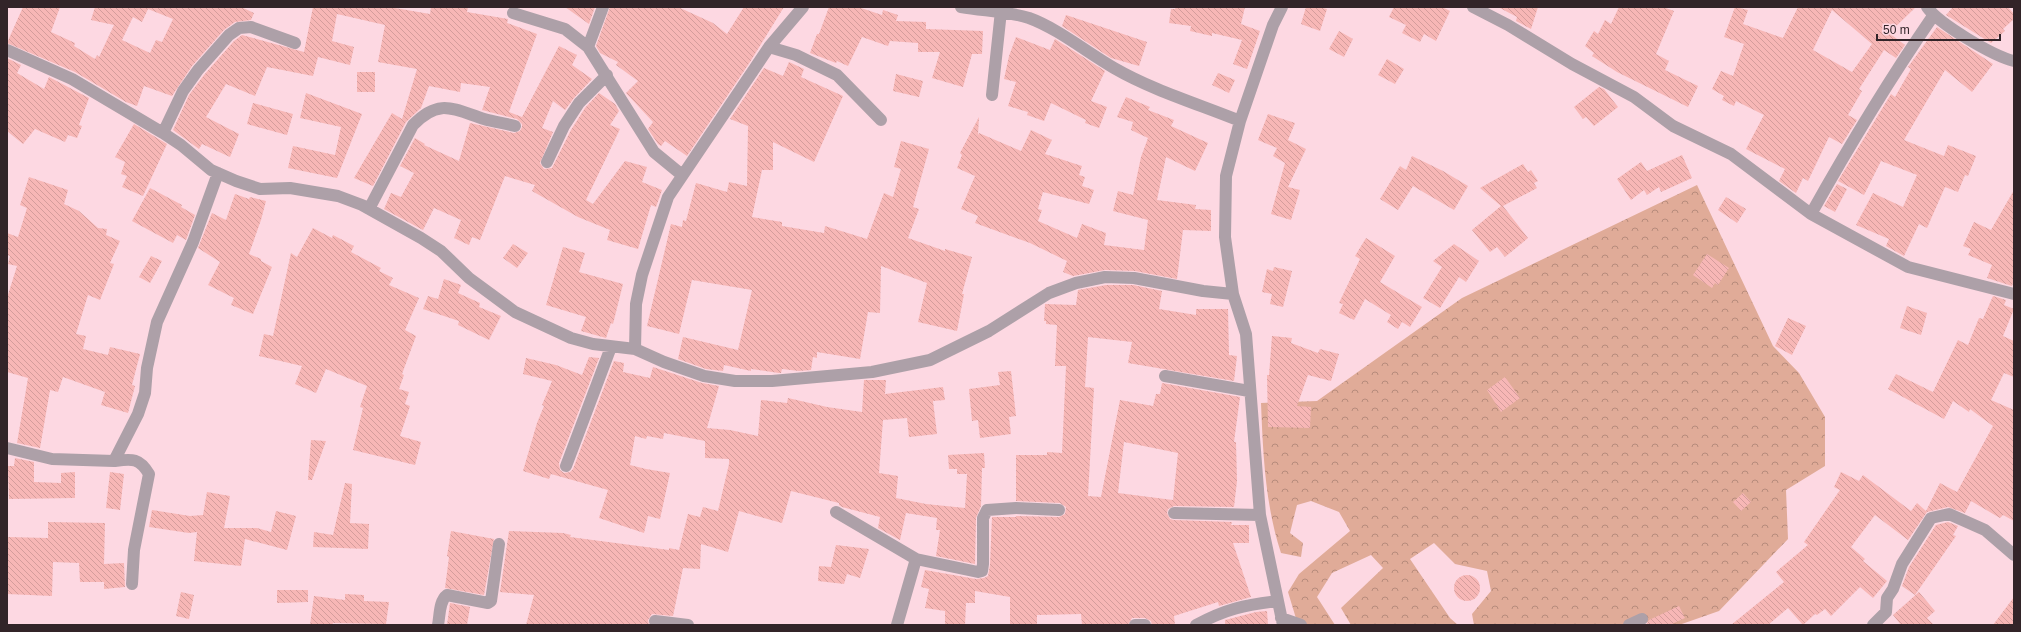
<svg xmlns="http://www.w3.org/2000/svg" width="2021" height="632" viewBox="0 0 2021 632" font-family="Arial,sans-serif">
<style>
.forest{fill:url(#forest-crowns)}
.building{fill:url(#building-back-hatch);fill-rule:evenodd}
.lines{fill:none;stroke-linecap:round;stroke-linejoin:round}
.street{stroke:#ada0a8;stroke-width:12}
</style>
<defs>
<pattern id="forest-crowns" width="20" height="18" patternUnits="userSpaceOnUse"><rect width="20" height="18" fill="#e0ab98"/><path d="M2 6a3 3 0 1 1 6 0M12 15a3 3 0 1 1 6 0" fill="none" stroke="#b68b7c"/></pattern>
<pattern id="building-back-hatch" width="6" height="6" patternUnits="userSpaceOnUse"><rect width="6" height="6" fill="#f7b7b6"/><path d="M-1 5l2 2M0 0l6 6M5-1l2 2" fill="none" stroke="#d49d9c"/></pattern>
</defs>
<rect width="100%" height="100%" fill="#fdd8e2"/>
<!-- forest -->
<path class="forest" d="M1697 185 1773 346 1799 373 1825 417V466L1786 490 1788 539 1719 611 1679 625H1654L1648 622 1638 625H1474L1472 614 1491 591 1487 571 1455 564 1434 543 1410 559 1450 618 1458 625H1351L1341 608 1383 568 1371 555 1332 573 1317 597 1335 625H1298L1288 592 1299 574 1350 531 1339 512 1311 501 1297 505 1290 533 1303 543 1301 557 1281 553C1265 504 1263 453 1261 403L1317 401 1462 298Z"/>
<!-- building -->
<path class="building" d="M23 7H60L51 32 75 43 74 46 95 59 97 55 99 57 114 25 91 20 95 7H241L254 13 251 20 235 22 224 30 192 66 172 96 144 86 137 106 126 102 75 72 7 43ZM148 9 173 19 162 42 156 40 150 53 122 40 133 17 142 22Z
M313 7H389L430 14 431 7H468L467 12 508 19 507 23 537 34 509 112 522 117 559 46 577 55 572 65 592 79 574 98 565 110 553 101 542 128 553 132 540 163 544 169 552 168 571 130 585 108 599 93 615 104 619 111 610 125 620 129 586 200 593 204 625 161 647 167 642 182 662 190 656 207 651 205 638 249 607 240 610 230 578 217 532 191 535 185 505 176 480 240 472 237 469 245 454 238 461 220 434 208 423 230 384 209 391 193 401 197 414 173 400 166 415 138 425 144 424 145 459 161 470 123 514 133 520 131 522 127V124L517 119 482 110 490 87 461 83 460 92 429 86 421 108 406 122 373 186 354 178 392 113 402 119 417 69 378 62 385 25 337 14 332 41 354 47 350 65 318 57 313 76 267 67 255 96 226 84 206 117 239 134 230 157 202 144 199 149 173 130 189 95 204 75 234 41 242 35 304 52Z
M565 7H595L589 24Z
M610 7H678L713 23 727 34 744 7H784L750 62 687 156 665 141 661 146 658 144 648 129 653 122 626 93 638 81 616 65 618 62 600 53 596 46Z
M829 7H858L882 15 883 10 898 15 896 21 926 22V29L983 31 982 54H972L963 87 932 78 940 52H918V43L890 41 888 46 862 37 848 66 837 61 836 63 810 53 817 34H819Z
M1176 7H1245L1241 24 1260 31 1247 69 1233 64 1242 40 1212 33V36L1190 31 1191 26 1169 23 1171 9H1175Z
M1306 7H1319L1327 9 1320 31 1301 24Z
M1394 7H1442L1450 11 1436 41 1424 34 1420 42 1402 33 1406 25 1389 17Z
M1498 7H1538L1531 29 1516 21 1517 17Z
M1619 7H1663L1674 11 1656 54 1669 61 1665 70 1698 86 1688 107 1617 72 1592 56 1594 53 1585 46 1594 31 1598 34 1605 20 1611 24Z
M1735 7 1748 10 1743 24 1783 38 1798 7H1916L1889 33 1905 45 1896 58 1884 50 1859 89 1862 91 1848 115 1857 120 1842 144 1829 137 1808 181 1803 178 1796 193 1779 181 1785 169 1746 149 1764 115 1736 101 1734 106 1722 100 1724 96 1712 89 1721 71 1733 76 1744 44 1724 37ZM1832 10 1872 44 1852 72 1813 50Z
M1953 7H2008L2014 14V19L2003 29 2005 31 1991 43 1946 15Z
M1066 15 1147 42 1139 66 1111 58 1062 26Z
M1937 27 1993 64 1972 92 1945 70 1904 140 1944 156 1948 145 1976 156 1968 176 1965 175 1958 192 1945 187 1927 228 1919 224 1904 256 1886 246 1889 239 1856 225 1873 193 1903 207 1917 175 1881 161 1864 195 1838 181 1891 94 1895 97 1911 69 1908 67Z
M1339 31 1353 39 1344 57 1329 49Z
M1016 37 1050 50 1055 39 1105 71 1091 101 1107 107 1099 128 1085 123 1086 120 1051 103 1044 121 1027 115 1028 112 1008 106 1016 82 1004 79 1009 56Z
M7 58 21 65 17 73 44 89 49 77 89 98 79 125 82 126 77 138 68 135 65 142 35 129 23 144 7 131Z
M1387 59 1404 69 1395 84 1378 75Z
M789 62 804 69 801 77 843 96 814 162 773 142V170H762L752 217 782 222V226L824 233 825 226 867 239 884 193 893 197 901 169 894 167 901 141 929 149 913 207 919 209 908 238 945 251V249L972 257 962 294H964L957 331 918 322 927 283 881 266 880 313 868 312 860 359 817 352V358L813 357 811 370 799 371 782 369 781 373H779L751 369V371L724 365 723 371 706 369 678 359 683 337 738 350 752 290 692 280 679 334 647 326 671 224 682 227 683 220 686 221 696 183 727 192 729 182 747 186 748 126 730 119 764 68 783 76Z
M357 72H375V92H357Z
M1218 73 1235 80 1229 93 1212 85Z
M896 74 923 81 919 97 893 91Z
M1599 87 1604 89 1618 107 1594 126 1586 117 1583 119 1574 107Z
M306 93 362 114 337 178 288 168 293 146 335 155 341 127 300 118Z
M1126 97 1150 107 1148 110 1174 120 1171 126 1208 143 1195 171 1166 157 1157 200 1196 205 1195 209 1211 210V231L1183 230 1177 279 1135 271 1105 270 1073 276 1063 272 1067 261 1030 243 975 223 978 216 961 209 975 176 957 168 962 155 960 153 979 117 978 135 979 133 1021 151 1031 130 1052 140 1045 154 1082 166 1079 175 1085 177 1082 186 1094 190 1089 204 1043 192 1038 209 1042 210 1038 221 1077 238 1082 224 1106 233 1104 245 1144 250 1148 220 1113 211 1118 191 1133 195 1141 157 1148 138 1131 130 1133 122 1117 117Z
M253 103 293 114 287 135 247 124Z
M1268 114 1295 123 1288 140 1306 149 1288 187 1300 190 1291 220 1271 214 1285 163 1273 156 1277 148 1258 140Z
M134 124 167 144 143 196 122 187 127 176 121 174 125 162 115 157Z
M1682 155 1692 178 1661 192 1659 187 1647 195 1644 190 1631 200 1617 179 1641 162 1647 171Z
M1412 156 1443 171 1468 186 1454 210 1413 186 1398 210 1380 199 1400 166 1406 170Z
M1523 164 1528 172 1531 170 1538 181 1534 183 1537 188 1503 206 1528 238 1505 257 1497 247 1490 252 1472 230 1501 206 1480 188Z
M29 177 68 190 64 204 79 211 98 228 107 229 106 235 120 241 110 263 114 264 100 300 88 295 76 334 86 336 83 349 108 355 110 347 140 354 132 385 135 386 128 413 101 405 105 392 63 377 58 392 50 390 40 448 17 443 28 378 7 372V298L17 266 8 264 10 256 7 255V233L18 237 27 208 20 205Z
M1837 184 1847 189 1835 212 1824 206Z
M150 188 182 205 181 207 195 215 186 240 177 235 173 243 132 221Z
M2014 190V280L2012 286 1987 278 1992 265 1968 255 1971 249 1963 246 1974 222 1991 230Z
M235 194 249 199 250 197 266 201 261 220 249 254 261 259V261L272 267 253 314 231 305 234 298 208 285 220 262 198 248 212 213 226 220Z
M1726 197 1746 209 1737 223 1718 210Z
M313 228 332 238 333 235 354 246 351 252 381 268 379 271 393 278 389 285 419 298 405 330 416 336 402 374 404 375 399 389 409 392 405 404 410 406 400 436 421 442 415 465 353 450 363 408 360 407 367 386 326 369 316 393 295 384 302 366 259 356 264 334 273 336 291 253 297 257Z
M1366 238 1395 256 1380 282 1422 307 1410 327 1402 322 1398 329 1387 322 1391 315 1365 299 1354 320 1339 313 1343 304 1339 303 1360 259 1355 256Z
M513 244 528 253 517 268 503 258Z
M1454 244 1479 261 1466 282 1459 277 1440 308 1423 298 1442 267 1433 261Z
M563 247 585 253 579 272 623 284 613 324 611 323 606 338 581 331 586 317 546 305Z
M1707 254 1729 268 1718 285 1715 283 1712 288 1693 275Z
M151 256 162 261 150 283 139 277Z
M1274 267 1292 271 1283 307 1270 304 1272 294 1262 292 1267 269 1273 271Z
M444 279 461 285 458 293 480 303 479 307 501 316 489 340 458 325 459 321 423 309 428 296 438 299Z
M1106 285H1133L1162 291 1159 309 1196 315V309H1228L1229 355 1237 356 1234 381 1128 363 1132 342 1088 337 1085 387 1094 388 1088 496 1101 497 1120 400 1153 406 1156 394H1160L1162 383 1240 397 1234 442H1236L1237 481 1234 507 1174 506 1168 509 1167 513 1170 519 1174 520 1232 522 1231 525H1249V543H1233L1251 597 1219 606 1218 602 1174 616 1175 625H1152L1151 621 1145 618H1132L1128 625H1082L1081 614 1037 615V625H1010V597L975 591V603H966L965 625H945V611L925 608 929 589 921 587 925 570 976 579 984 578 988 576 990 565 992 517H1016V516L1059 517 1065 514 1066 507 1060 503 1016 501V455H1047V452L1062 453 1066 366H1055L1057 325 1046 324V321H1044L1045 304 1076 305 1078 290ZM1124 442 1178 453 1173 500 1118 493Z
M1993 296 2006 300 2004 305 2014 309 2003 336 2014 341V377L2004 373 1991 400 2014 410V521L2003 515 2000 518 1971 501 1965 513 1948 507 1927 512 1908 540 1875 515 1851 547 1865 559 1863 561 1887 581 1873 598 1860 587 1831 616 1825 609 1817 615 1815 614 1803 625 1788 608 1768 625H1731L1784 582 1776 572 1808 545 1804 542 1840 490 1834 487 1841 472 1859 481 1863 475 1911 511 1917 503 1926 511 1940 483 1957 492 1993 426 1970 409 1969 412 1953 401 1944 419 1888 389 1896 374 1933 392 1958 340 1968 345 1979 318 1983 319Z
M1907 306 1927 313 1921 335 1900 328Z
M1788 318 1806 326 1792 355 1775 346Z
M1272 336 1292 338 1291 343 1318 353 1320 349 1339 354 1331 381 1308 375 1297 406 1311 407 1310 428 1268 427 1267 375H1269Z
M589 357 599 358 559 463 560 470 564 473 570 472 573 469 614 361 624 363 623 372 650 378 653 367 702 383 719 386 707 428 730 430 758 436 761 400 787 403 788 398 827 407 862 412 864 380H886L885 394 943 387 945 400 933 401 937 434 909 437 907 418 883 420 879 473 898 476 896 498 926 504 965 508 967 474H957V469H949L948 455 984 453 985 468H982L981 506 976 518 975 564 936 556 940 530H936L937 518 906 513 900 540 878 528 880 517 842 507 839 505V503L791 491 782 523 739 511 728 552 701 544 700 569 683 568 673 616 652 614 648 620 649 625H526L534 595 500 592 509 531 563 533 571 535 570 537 669 550V548L679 550 688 514 700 517 703 507 718 511 729 464V459L705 458V441L664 433 663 439 647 436 646 439 635 436 630 465 646 469 670 473 660 519 648 516 644 533 599 518 608 490 551 474 549 479 523 471 537 423 544 406 542 405 552 381 523 374 526 358 556 365 582 375Z
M1011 371 1016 416 1009 417 1011 434 980 438 978 420 972 421 969 389 1000 385 998 372Z
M1505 377 1520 398 1501 412 1487 390Z
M311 440 326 441 312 480H308Z
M15 458 34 462V482L61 483V473L75 472V498L9 499 8 466H14Z
M110 472 124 474 120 510 106 508Z
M345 483 352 484 350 523 369 524 368 549 313 547 314 532 333 535Z
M207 492 230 496 224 528H257L271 532 276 511 296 516 287 550 245 539 241 566 194 561 197 532 189 533 149 527 152 510 190 516 203 515Z
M1743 493 1751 502 1741 511 1733 502Z
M48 522 105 523 104 564 124 563 125 587 104 589V582H80L79 563 53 562 52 596 7 594V537L48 538Z
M1948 522 1958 526 1953 535 1956 536 1915 595 1902 586 1909 567 1936 525Z
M451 531 494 539 484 595 445 588 449 557 447 556Z
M836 545 869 549 860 578 847 574 844 584 818 581 819 566 831 567Z
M1454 588a13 13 0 1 1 26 0a13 13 0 1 1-26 0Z
M277 590H308V602L277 603Z
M181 592 194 595 189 619 176 616Z
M1919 592 1935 611 1927 618 1934 625H1901L1893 615Z
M345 594 364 595V601L389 602 386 624 333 623 332 625H310L314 596 345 600Z
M2014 597V625H1993Z
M450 603 470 607 467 625H447Z
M1679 606 1685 618 1670 625H1646L1649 620Z
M1267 611 1268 625H1225V620L1229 619 1256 612Z"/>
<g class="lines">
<!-- street -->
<path class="street" d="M961 7C984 11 1007 11 1029 18 1057 28 1088 53 1114 68 1152 90 1198 104 1240 121
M1282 7 1273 25 1240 121 1226 176 1225 237 1233 294 1246 334 1260 515 1283 625
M1473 7 1508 25 1572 64 1634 97 1673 126 1731 154 1811 214 1886 255 1908 267 2014 294
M1927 7C1939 24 1993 56 2014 61
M513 13 565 29 588 47 654 152 682 175
M588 47 603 7
M769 47 796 55 837 75 881 120
M7 50 72 79 163 133 181 145 211 170 236 181 260 189 290 188 338 196 362 205 421 238 441 251 469 278 515 312 571 338 593 344 635 349 664 362 704 376 735 381H772L872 372 930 360 989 331 1049 293 1076 283 1105 277 1134 278 1203 291 1233 294
M992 95 1001 11
M163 133 183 91 198 70 229 35 239 28 251 27 295 43
M547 162 564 126 579 103 607 75
M369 209 413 125C439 98 453 109 484 119 494 122 504 123 515 126
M1811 214C1849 146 1889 80 1933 16
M635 349 636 304 642 275 668 197 769 47 803 7
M1165 376 1249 391
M7 448 52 459 114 461 138 414 145 393 147 368 157 322 193 242 218 173
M114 461C131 459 139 457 149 474L134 550 132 584
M566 466 611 347
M836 512 916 559 897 625
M1174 513 1260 515
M916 559 978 572 982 571 983 564V518L987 510 1016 508 1059 510
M1281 618 1301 625
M655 621 688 625
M438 625C440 615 439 601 447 595L488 603 491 601 499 544
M1135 625H1145
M1196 625C1226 609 1244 605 1278 601
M1629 625 1642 619
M1873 625 1886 612 1887 598 1893 589 1902 564 1931 518 1949 514 1985 530 2014 555"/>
</g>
<!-- border -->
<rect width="2021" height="632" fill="none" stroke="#322428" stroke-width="16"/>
<!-- scale -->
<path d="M1877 34v6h123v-6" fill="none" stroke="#322428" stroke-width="2"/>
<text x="1883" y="34" font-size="12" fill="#322428" stroke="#fdd8e2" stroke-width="3" paint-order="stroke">50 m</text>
</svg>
